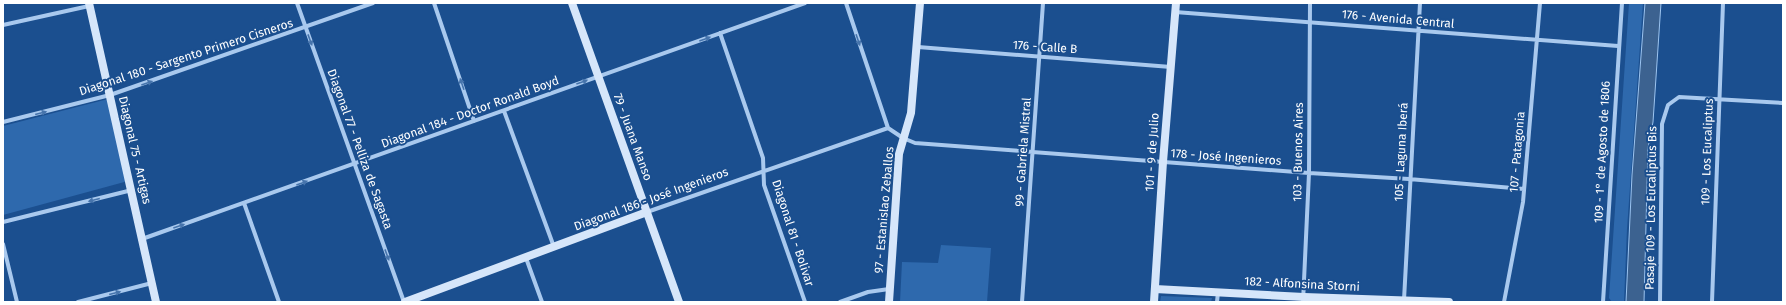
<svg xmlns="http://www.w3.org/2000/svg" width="1786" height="305" viewBox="0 0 1786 305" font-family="'Fira Sans',sans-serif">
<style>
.green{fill:#2e69ad}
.water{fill:#3c6290;stroke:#9cc4f0}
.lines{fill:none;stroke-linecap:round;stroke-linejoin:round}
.street{stroke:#a9c9ee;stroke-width:4}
.secondary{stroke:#d6e6fa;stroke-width:8}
.oneway{fill:#4674ac}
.labels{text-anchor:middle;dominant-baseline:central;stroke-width:4;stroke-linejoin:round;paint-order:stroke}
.street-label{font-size:12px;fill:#fff;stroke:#1b4f8f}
</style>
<rect width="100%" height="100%" fill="#1b4f8f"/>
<!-- green -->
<path class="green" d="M1629 3H1643L1627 229 1624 302H1612L1609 298Z
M108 99 128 181 3 215V126Z
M941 245 991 248 987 302H900L902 262 938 263Z
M1161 296 1212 298 1211 302H1160Z"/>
<!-- water -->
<path class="water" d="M1645 3H1661L1653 122 1648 148 1644 302H1626L1632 175Z"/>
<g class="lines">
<!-- street -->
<path class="street" d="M297 3 404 302
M434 3 474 121
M846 3 888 128
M1175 12 1618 46
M3 25 89 6
M720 33 763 158 764 185 805 302
M918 47 1171 67
M504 111 554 247
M3 122 110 95 373 3
M888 128 903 138 915 143 1309 173 1409 179 1524 189
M244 203 279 302
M647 212 888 128
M3 222 132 190
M142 239 805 3
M3 244 17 302
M526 258 542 302
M1404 300 1420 3
M78 302 152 283
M840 302 868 292 889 289
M1022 302 1043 3
M1217 302 1218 292
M1303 302 1309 173 1310 3
M1504 302 1523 202 1540 3
M1603 302 1622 3
M1660 302 1662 124 1668 105 1679 97 1783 103
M1712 302 1723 3"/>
<!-- secondary -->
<path class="secondary" d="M89 3 156 302
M572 3 679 302
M1155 289 1304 297 1449 302
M405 302 647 212
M889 302 899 154 911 113 920 3
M1154 302 1163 162 1176 3"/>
</g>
<!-- one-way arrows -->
<defs><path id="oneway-solid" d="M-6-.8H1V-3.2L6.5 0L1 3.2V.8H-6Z"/></defs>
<g class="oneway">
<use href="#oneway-solid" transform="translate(705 39) rotate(-20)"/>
<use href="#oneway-solid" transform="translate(310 40) rotate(70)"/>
<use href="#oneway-solid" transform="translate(858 40) rotate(71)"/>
<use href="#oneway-solid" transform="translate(582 82) rotate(-20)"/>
<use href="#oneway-solid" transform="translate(147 83) rotate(-19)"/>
<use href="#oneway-solid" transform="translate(462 84) rotate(-109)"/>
<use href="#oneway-solid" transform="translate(41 113) rotate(-14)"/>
<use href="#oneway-solid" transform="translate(302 183) rotate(-20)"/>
<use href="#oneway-solid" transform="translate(94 200) rotate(166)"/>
<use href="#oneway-solid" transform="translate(179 226) rotate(-19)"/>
<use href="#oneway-solid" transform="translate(387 255) rotate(70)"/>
<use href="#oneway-solid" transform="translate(115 293) rotate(-14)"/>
</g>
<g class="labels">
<!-- street labels -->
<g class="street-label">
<text transform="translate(1398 19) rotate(5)">176 - Avenida Central</text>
<text transform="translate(1045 47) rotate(4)">176 - Calle B</text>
<text transform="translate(186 57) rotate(-18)">Diagonal 180 - Sargento Primero Cisneros</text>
<text transform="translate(470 112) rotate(-20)">Diagonal 184 - Doctor Ronald Boyd</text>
<text transform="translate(633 137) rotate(70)">79 - Juana Manso</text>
<text transform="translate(360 149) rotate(70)">Diagonal 77 - Pelliza de Sagasta</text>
<text transform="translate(135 150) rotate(77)">Diagonal 75 - Artigas</text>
<text transform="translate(1023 152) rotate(-86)">99 - Gabriela Mistral</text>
<text transform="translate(1152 152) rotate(-86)">101 - 9 de Julio</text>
<text transform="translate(1298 152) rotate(-89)">103 - Buenos Aires</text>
<text transform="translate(1401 152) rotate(-87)">105 - Laguna Iberá</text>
<text transform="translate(1517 152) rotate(-85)">107 - Patagonia</text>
<text transform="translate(1602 152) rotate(-87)">109 - 1° de Agosto de 1806</text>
<text transform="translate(1707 152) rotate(-88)">109 - Los Eucaliptus</text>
<text transform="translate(1226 157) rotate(4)">178 - José Ingenieros</text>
<text transform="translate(651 199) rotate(-20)">Diagonal 186 - José Ingenieros</text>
<text transform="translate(1651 208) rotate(-89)">Pasaje 109 - Los Eucaliptus Bis</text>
<text transform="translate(884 210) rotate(-85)">97 - Estanislao Zeballos</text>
<text transform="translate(793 233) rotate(72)">Diagonal 81 - Bolivar</text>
<text transform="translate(1302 284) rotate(3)">182 - Alfonsina Storni</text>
</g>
</g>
<!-- border -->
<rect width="1786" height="305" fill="none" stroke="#ffffff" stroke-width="8"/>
</svg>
